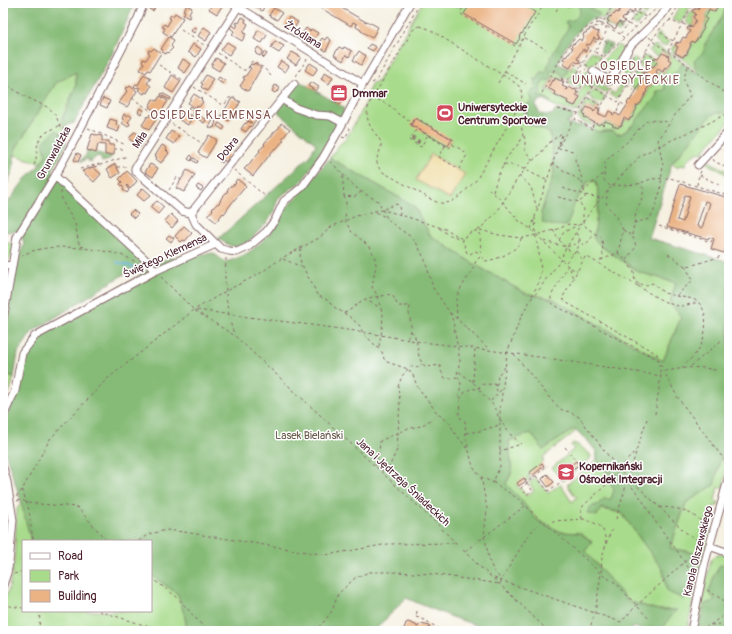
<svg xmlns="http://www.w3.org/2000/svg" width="732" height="634" viewBox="0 0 732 634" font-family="Pangolin,sans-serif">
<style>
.green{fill:#a8db8b;stroke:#797d5b}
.forest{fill:#86bb77;stroke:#686d51}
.sand{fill:#eeda9e;stroke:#9c7c64}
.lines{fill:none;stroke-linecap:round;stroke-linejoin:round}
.stream{stroke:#59afd5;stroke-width:2}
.building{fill:#ebb384;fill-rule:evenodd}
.street-casing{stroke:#86686a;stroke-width:9}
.path{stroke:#86686a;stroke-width:1;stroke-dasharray:3 3;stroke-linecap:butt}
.street{stroke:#fff;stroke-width:7}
.labels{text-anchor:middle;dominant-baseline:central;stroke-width:3;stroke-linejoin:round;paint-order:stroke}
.street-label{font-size:11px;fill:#4a1f2b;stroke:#fff}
.poi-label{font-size:11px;font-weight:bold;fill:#4a1f2b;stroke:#fff;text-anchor:start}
.park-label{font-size:11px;fill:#665748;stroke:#fff}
.neighbourhood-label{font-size:12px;letter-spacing:1px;fill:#82534a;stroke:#fff}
</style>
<rect width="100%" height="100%" fill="#fff"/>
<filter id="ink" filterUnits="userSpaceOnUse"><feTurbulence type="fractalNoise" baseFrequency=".025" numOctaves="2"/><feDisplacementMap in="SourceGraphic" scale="8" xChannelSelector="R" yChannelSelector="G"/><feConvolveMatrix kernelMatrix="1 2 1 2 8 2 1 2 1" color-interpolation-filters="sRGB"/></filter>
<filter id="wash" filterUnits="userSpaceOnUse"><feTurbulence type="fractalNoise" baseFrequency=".012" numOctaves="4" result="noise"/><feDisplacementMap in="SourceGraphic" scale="16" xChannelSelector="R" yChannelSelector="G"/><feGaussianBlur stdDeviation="0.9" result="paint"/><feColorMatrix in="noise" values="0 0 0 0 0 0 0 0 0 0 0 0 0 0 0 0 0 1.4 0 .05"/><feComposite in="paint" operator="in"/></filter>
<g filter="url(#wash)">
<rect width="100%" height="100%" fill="#f5f0e0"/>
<!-- green -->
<path class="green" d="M422 3H587L552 70C556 72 561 72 566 74L568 68 572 70 573 69 571 68 572 65 577 67C579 74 573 76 567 79L562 78 561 80 553 76V77L554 78V80L552 79 546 90 547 91 548 89 551 91V92L552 91 554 92 553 94 556 95V97L557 96 561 98 560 99 562 98 565 100 564 101 565 100 568 101 567 103 570 105V106L571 105 574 107V108L580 97 578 95 584 85H587L591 87V89L577 112 558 108 550 103 551 102 539 97 525 122 550 133 553 152 554 172 541 213 567 226 575 202 589 181H596L599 196 594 239 602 247 639 272 676 283 670 302 681 317 663 361 553 299 525 293 474 264 430 235 414 206 330 158 339 145 346 139 370 95 367 93 372 84 377 82Z
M589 3H606L612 6 603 20 598 17 599 14 587 6Z
M615 3H622L621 5 620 4 618 8 619 9 618 12 616 11 614 14 613 13 611 16 609 15 607 20 609 21 607 24 617 30 616 29 618 26H620L623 28 619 32 604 24V23Z
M644 3H652L657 5 645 15 640 11Z
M682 3 689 7C688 13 684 20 679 23L672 19Z
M720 3H728L722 17 705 44 704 51 694 61 697 72 683 59 672 52 671 50 674 45 678 47 676 48 674 53 684 58 685 55H687L692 45 691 44 692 42 694 43 696 40 697 41 705 28 704 27 705 25V24L707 19 706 17 710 10 716 12Z
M691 12 696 14 692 19 695 21 692 27 687 23 686 21Z
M638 15 644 18 636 26 632 23Z
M659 33 663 38 669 42 668 44C663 48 661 45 656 41V37Z
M618 45 623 49 610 70 599 64Z
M655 45 683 63 672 76 668 78 666 88 647 107 636 121 628 129 621 134H617L613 131H606L599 132 592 130 595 124 600 126 601 124 604 125 606 122 612 124V125L618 128 620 126H622L625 119 629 121 631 118 632 119 637 108V106H638L640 103 641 104 648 91 647 90 648 88 651 87 658 74 657 72 658 71 665 74 666 73 664 72 666 68 667 69 671 61 669 59 670 56 663 53V52L662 51 658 57 649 51V50Z
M591 51 601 56 591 66 585 62Z
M645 56 652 59V60L656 62 653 67 649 65 646 72 640 67C640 63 642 58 645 56Z
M633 58 638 60 629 77 623 74Z
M590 69 579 88 568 82Z
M76 72V86L61 121 65 126 62 134 56 130 46 155 40 163 15 155V150L56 83Z
M636 72 641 73 640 75 643 77 639 82 636 90 630 85V83Z
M588 78 609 90 607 93 586 82Z
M623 78 627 80 618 97 616 98 610 95 611 91 615 94 621 83H620Z
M593 90H595L604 96 605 98 601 104 589 97Z
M587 100 599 106V107L597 106 594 111V109L587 106 581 113 584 115 583 117 593 123 591 126 579 120 578 116Z
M729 112V122L703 151 705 153 703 154 700 152C693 155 687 158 685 166L680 165 678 167 672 163 712 114Z
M709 161 729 172 728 175 708 164 707 162Z
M9 243H11L14 246C12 254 12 261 3 264V246Z
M3 369 6 374 14 377 11 388 3 407Z
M729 425V455L724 473 726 474 723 488 718 487 715 501 719 502 718 506H714L711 514 715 516 714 520 709 519 707 528 711 530 702 559 687 631H659L677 610H658L628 601 585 551 592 542 580 533 561 532 537 520 516 494 506 484 512 472 509 440 531 433 543 449 574 429 576 431 542 458 544 461 530 473 531 475 527 477 529 479 531 477 532 478 527 482 524 479 517 486 519 488H520L527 496 534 491 529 483 535 478H536L548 493 560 484 572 502 577 497 576 496H575L568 486V484L597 459 607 473 610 471 611 484 614 490 611 500 604 499 597 505 590 507 622 513 638 536 663 570 667 592 698 554 687 551 670 548 686 503 714 485Z
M573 443 578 445 590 454 591 457 589 460 563 481 552 468 574 449 571 445Z
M22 503 31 541H23V611H151V575L178 594 185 617 187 631H3V604L9 588 14 562 17 508Z
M723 554 729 556V631H696L710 563C712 556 716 555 723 554Z"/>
<!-- forest -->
<path class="forest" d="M3 3H135L112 54 74 123 65 126 61 122 76 86V72L56 83 15 150 13 170 3 193Z
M584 3H589L587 6 600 14 596 20 593 19 589 20 577 32 563 51 558 64 568 68 566 74 564 76 561 75 560 71 555 72 551 70 550 73 552 77 549 81 546 80 544 81 540 87 541 90 538 97 541 96 548 99 551 102 550 103 544 99 537 102 536 106C541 117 541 114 552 115L555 110 572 114 573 117 571 121 566 123C570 125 574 125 578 127L580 124 590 129 599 132 606 131H613L617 134H621L629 129 636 121 647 107 656 98 657 91 664 90 666 89 664 86V82L668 78 672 76 683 63 696 73 697 72 694 61 704 51 705 44 722 17 729 3V112L712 114 672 163 649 238 729 262V425L714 485 686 503 670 548 699 554 695 569 684 599 667 592 663 570 638 536 622 513 601 508 597 516 587 513 590 507 597 505 604 499H611L614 490 611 484 610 471 607 473 597 459 596 451 587 440 574 429 543 450 531 433 509 441 512 472 506 484 516 494 537 520 561 532 580 533 592 542 585 551 628 601 658 610H677L659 631H648L633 627 632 631H497C465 623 436 611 406 598L374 631H187L185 617 178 594 151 575V541H31L20 498 3 446V424L18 391 25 354 38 338 168 258 213 253 225 262C251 256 267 239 282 217 287 209 286 206 294 200L330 158 414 206 430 235 474 264 525 293 553 299 663 361 681 317 670 302 676 283 639 272 602 247 594 239 599 196 596 181H588L575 202 567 226 551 225 543 223 541 213 554 172 550 133 525 121 526 119 524 117 526 112 524 111 523 107 530 103 532 100 531 96 528 94 530 92 535 90V87L536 85 535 84 536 82 534 80 535 78 537 80 542 71 544 73 547 70 548 65 551 60V57L569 26 565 23 566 21C576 20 577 19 580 10L579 8V6H581Z
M604 41 612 45V46L604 54 601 53C600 49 602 45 604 41Z
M299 81 343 107 344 114 320 154 302 181 278 198 274 211 267 223 248 242 238 246H231L218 239 309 157 316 144 278 112Z
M56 130 62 134 67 143 52 171 145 261 32 332 18 353 14 377 6 374 3 369V342L14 277 24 243 19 231 3 232V210L4 208 26 178 36 169 46 156 43 142Z
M87 150 105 155H110L111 158 109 160 102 162 101 159 98 156 96 157 90 162 88 161V158L81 162 80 161 86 155Z
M3 486 7 503 3 562Z
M729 561V631H698L705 604 715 600 709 593 714 576 720 565H725Z"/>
<!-- sand -->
<path class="sand" d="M431 154 465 174 450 199 416 180Z"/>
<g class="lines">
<!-- stream -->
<path class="stream" d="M117 262 133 267"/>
</g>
<g id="blocks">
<!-- building -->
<path class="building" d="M213 3H218L222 6 217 14 209 9Z
M255 3H266L262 11 254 6Z
M322 3H333L366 22 367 21 378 27 372 38 361 31V30L356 27 357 24 353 22 351 26 319 7Z
M471 3H519L535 12 522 34 521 33 519 37 520 38 516 44 464 14Z
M623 3H635L633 8 635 9 633 13 629 11 625 18 624 17 622 19 625 21 623 24 619 22 615 29 607 24 609 21 607 20 610 16 611 17 613 14 614 15 616 12 618 13 620 9 618 8 620 5H621Z
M708 3H719V4L715 12 709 9 705 18 707 19 704 24 703 27 704 28 697 40H696L694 43 692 41 690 44 691 45 686 55 685 54 683 57 675 53 678 47 675 45 676 43 677 44 678 42 680 43 683 37 686 38 690 31 687 29 688 27 690 28V26L692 28 696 20 693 18 696 14 692 11 693 9 695 10 696 8 698 10 700 4 706 7Z
M151 5 155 7 153 11 149 9Z
M187 5 192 8 189 13 191 15 189 18 183 15 185 11 183 10Z
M274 8 282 13 277 20 269 15Z
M175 13 183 18 171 37 163 32 165 28 162 27 164 24 167 26 171 19 169 18 171 15 173 16Z
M242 17 246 19 245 22 248 24 243 33 246 34 242 41 232 35 234 31 230 28 231 25 236 28 238 25 236 24 237 22 239 23Z
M289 17 298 22 293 30 284 25Z
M194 27 197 28 194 33 191 31Z
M204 27 211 32 206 41 198 36Z
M306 28 310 31 311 29 318 33 314 39 311 37 309 40 301 36Z
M590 28 599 33 597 36 599 37 598 40 594 38 590 45 587 44 586 46 588 48 586 51 583 49 579 55 577 59 580 60 578 63 574 61 570 68 563 64 565 60 563 59 565 56 566 57 568 54H569L573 48 571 47 573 43 574 44 579 39 582 41 584 37 583 36 584 33H586L587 31H589Z
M258 30 267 35 262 43 254 39Z
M169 37 174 40 171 46 173 48 168 53 167 52 166 54 162 52 163 50 161 49Z
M327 37 331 40 326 51 317 46 322 38 325 40Z
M275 41 284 46 279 53 271 48Z
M227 42 235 47 229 55 221 50Z
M193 44 201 49 196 57 188 52Z
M370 44 376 47 373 51 367 48Z
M258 47 263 51 260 56 256 54V53L255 52Z
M339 47 343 49 344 47 352 51 349 57 346 55 343 61 334 55Z
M154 48 161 53 150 71 148 70 146 73 140 70 144 63 142 62 143 59 146 60 150 54 148 52 149 50 151 51Z
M359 51 366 56 361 65 353 60Z
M264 52 267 54 264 58 262 56Z
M292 52 301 57 296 65 287 59Z
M662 53 669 56 668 59 671 61 667 68 665 67 663 72 658 69 656 72 657 73 651 86 649 85 648 88 646 90 647 91 641 103H640L638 106 637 105 636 107 637 108 632 118H630L629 121 624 118 621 126 620 125 618 128 612 125 613 124 605 121 603 125 601 123 599 125 584 117 585 115 583 113 587 107 593 110V111L594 112 597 107 599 108 598 110H600L598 114 600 115V114L606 117 609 111 613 113 612 114 614 115 615 113 620 116 628 104 627 103 629 100 630 101 632 97H633L640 83 643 80 644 77 640 74 641 73 643 74 644 72 646 73 650 65 653 67 657 62 652 60 653 58 655 59V57L658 58Z
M216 58 224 63 219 71 211 66Z
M183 59 191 64 185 73 178 68Z
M281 61 289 66 285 72 277 67Z
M254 63 261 68 248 91 240 86 245 79 243 78 244 76 245 77 251 68 249 67 251 64 253 65Z
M310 63 318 68 313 75 305 70Z
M325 72 333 77 329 84 321 79Z
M144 74 151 78 147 83 151 86 147 93 145 92 144 94 138 90 140 88 138 87 136 88 134 86 136 84 138 85Z
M172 75 181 81 173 93 165 88Z
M206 75 213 79 210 84 211 85 207 91 201 87 203 84 201 83Z
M219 77 225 81 223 84 217 80Z
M555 78 561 81 562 79 563 80 562 82 564 83 562 86 567 88 566 89 567 90 569 87 574 90 575 89H576V91L577 92 576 95 580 97 575 106 567 103 568 101 554 94 555 92 548 88 552 80 554 81Z
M311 82 319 87 316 91 308 86Z
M275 85 280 88 278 92 277 91 275 93 272 91Z
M130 86 137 91 127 107 119 103 127 91 125 89 126 87 128 88Z
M338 87 345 91 341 98 343 100 340 105 333 100 336 97 333 95Z
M162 93 171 98 170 100 161 95Z
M194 94 202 99 201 100 203 102 199 107 197 106 196 108 188 103Z
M160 96 168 101 160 113 149 107 153 99 157 101Z
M103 98 110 101 107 108 100 105Z
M232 98 240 102 229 121 221 116Z
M190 106 194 109 193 111 188 108Z
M140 108 144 110 141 114 138 112Z
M183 111 191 116 189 118 191 119 188 125 178 119 180 117 178 116 180 113 181 114Z
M193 112 199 116 197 119 191 115Z
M124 114 127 116 128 114 132 117 128 122 130 124 128 127 122 123 124 120 122 119Z
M151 114 157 118 149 130 142 125 148 116 149 117Z
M251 114 257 118 251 127 250 126 246 132 241 129 245 123 246 124 248 121 252 123 247 120Z
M200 116 206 120 204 123 198 119Z
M215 117 217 118 215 122 216 123 214 126H215L214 128 213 127 212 129 209 127Z
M415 118 452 139 448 146 411 125Z
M110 119 117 121 116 125 120 126 118 132 107 128Z
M219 123 225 127 223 130 217 126Z
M281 123 290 129 282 139 284 140 276 149 275 148 253 176 244 169 247 166H248L252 160 255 157 260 151 259 150 265 145 264 144 266 141 271 137 274 132 279 128Z
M171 131 179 136 174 144 166 139Z
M135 132 141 136 140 138 142 144 140 147 129 139 133 133Z
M92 134 102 136V141H109V145H114V155H105V145L98 144 96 153 87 150Z
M209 135 217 140 206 158 198 153Z
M162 145 167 148 166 150 169 153 163 161H162L161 163 156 159 157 157 155 156Z
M77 153 81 155 78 162 74 160Z
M225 153 229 156 226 162 224 160 222 163 219 161Z
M191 155 193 157 191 161 188 159Z
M194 158 198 161 197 163 192 160Z
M115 164 120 173 112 178 107 169Z
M150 164 158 168 153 177 145 172Z
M93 167 101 174 94 182 82 171Z
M187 170 195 175 184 192 176 188Z
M127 171 137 181 130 189 127 185 126 186 129 190 127 193 123 190 124 188 120 184 122 182 119 179Z
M237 179 246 186 231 204 224 214 223 213 216 222 207 215 212 211 213 210 212 209 218 203V204L221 201H220L222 197 228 191H227L229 187 235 184 236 183 235 182Z
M680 184 729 198V235L724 253 711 249 714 239 709 237 708 239 667 227ZM685 195 690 196 683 222 677 220ZM705 201 710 203 702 228 697 226Z
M198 185 203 188 201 191 196 188Z
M143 188 151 195 144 201 137 195Z
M157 201 164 207 158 214 150 207Z
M133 210 138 214 134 218 129 214Z
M171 214 178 221 172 228 165 221Z
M184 226 192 233 185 241 183 240 181 242 175 236Z
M169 235 174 238 171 242 166 238Z
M576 461 579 465 571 470 569 467Z
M542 463 544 466 532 476 529 473Z
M547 474 554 482 548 487 542 479Z
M524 478 526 481 519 486 517 483Z
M408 622 416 625V626L418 627 419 625 421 624 430 626 428 631H403L406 623Z"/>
</g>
</g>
<g filter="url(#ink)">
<use href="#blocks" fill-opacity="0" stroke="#86686a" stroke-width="1"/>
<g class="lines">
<defs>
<path id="street" d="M232 3 363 84
M593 71 610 81 631 45 662 15 670 3
M282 99 296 108 316 115 330 116 343 123
M698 165 729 131
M55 176 147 261 155 271
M191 213 196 224 221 249 229 251 237 252 248 247 266 232 275 220 284 201 296 192 302 187 323 158 343 123 363 84 410 3
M191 213 182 211 138 173 135 171V168L238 7
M191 213 294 84
M3 266 12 265
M3 320 17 237 55 176 76 137 138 18 144 3
M3 416 15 391 22 353 35 336 155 271 216 244
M3 468 7 482 13 520 9 563 7 573 3 585
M709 546 729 553
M691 631 705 562 729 476"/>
</defs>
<!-- street casing -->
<use href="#street" class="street-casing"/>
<!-- path -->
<path class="path" d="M454 3V6L462 10
M466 3 461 11 462 15 517 47
M614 3 602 24 620 34
M643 3 637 13 646 17
M656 3 660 5
M680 3 670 20 680 25
M684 3 695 9
M561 4 571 7
M528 8 532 3
M556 11 561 3
M634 11 637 13 628 24 635 27
M630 13 634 16
M670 20 659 30 665 37 678 43
M602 24 597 22 596 21 598 18 603 20
M620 24 624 27
M683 24 690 27
M420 26 429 29 517 84C523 90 523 96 520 104L477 179C473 184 469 187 465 191 456 200 447 207 434 201L381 171C371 157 382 155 381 143 380 139 377 136 374 132 367 123 365 113 370 102L413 30 416 27Z
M606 26V32L602 40 615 46
M181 30 204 45
M600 32 595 30 592 27 603 26 605 27
M649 37 655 43 677 57 729 96
M524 38 546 49
M599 38 602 40 595 52 603 56
M624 38 620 34 628 24 624 22
M594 41 599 43
M583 51 588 53
M668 51 693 3
M645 52 655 58
M218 53 243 70H247L252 61 264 68 271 76
M632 56 640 60
M579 62 583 63 576 76 586 69
M574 64 580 67
M159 65 183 80
M595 65 659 6
M588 66 583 63 590 50 595 52
M637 69 644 73
M505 71 526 84
M622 75 629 79
M296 76 307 59
M575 76 565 81 579 89
M561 78 565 81 563 82
M3 82 22 95 49 108 52 111 56 116 60 126 69 133
M372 83 376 81 420 3
M498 83 531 24 534 21 544 4
M585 83 593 87
M627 85 636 92
M194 87 221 104H225L229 98 233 97 241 102 238 106
M542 93C553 73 573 26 599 23
M367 94 392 107 398 114 412 122 410 125 449 148 452 144 467 153
M577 94 588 76
M132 98 160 117
M588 98 602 106
M621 103 624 105
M558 109 578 113
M599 110 612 88
M617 112 620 103 618 102
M412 122 415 117 454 140 452 144
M172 124 203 144
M592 127 594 123
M88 128 126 145
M592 129 575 119 593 87 618 102 652 40 659 30
M416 130 409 140 421 147 427 136
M141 136 143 143
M413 136 420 141
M524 136 525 140V150L533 161
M342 137 345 138 350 129 349 126
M412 137 422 143
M412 138 421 143
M411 139 421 145
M411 139 421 144
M445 146 439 157 459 169 468 153
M559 146 573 120H574
M558 148 573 151 576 155 575 160 581 175 584 191
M114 149H126
M713 159 714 161 729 169
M330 162C341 170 347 181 358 189 364 194 371 197 378 201L380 204 385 215 389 220 394 225 411 237 417 244 425 260 433 288 450 313 453 321 460 361 457 375 460 381 461 384 459 396 460 402 459 413V417L465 421 466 439 473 467 481 477 494 483
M552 163 579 180 582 183
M34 165C37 159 36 156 37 149 38 134 47 132 59 126
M503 166 506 159 515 147 519 144 523 136 521 124 527 111 525 106 521 102
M94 167 128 156
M117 167H126
M80 169 99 164V165
M234 170 265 196
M700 175 719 185
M343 176V184L344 196 354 197 361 192
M519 176 531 187 537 209
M697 185 698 179 701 171
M610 186 604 180 605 162 618 149 625 144 645 122 651 120 669 122
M612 186 638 184 651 179 670 178 726 195 729 186
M563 188C569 191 575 191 582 194L584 193
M489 189 503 202 519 221 531 229 570 268 573 279
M169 190 177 177 181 180
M61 191C61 206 70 211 75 224 77 231 77 239 80 246L84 247
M493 192C496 182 498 172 505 164L517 166 546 180
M585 195V198L579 202 584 209 583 215V223L587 228 602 238 603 257 600 261 601 265
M344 196 346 202 345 221 352 232 363 241 370 248 375 258 376 265 372 287 376 293 383 315 382 330 379 344 380 349
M558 197 579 202
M600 198 585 195 584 191 604 173
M384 209 395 204 399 205 400 214
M376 212 387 218
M583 222 590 212 612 186 641 155 674 139 703 126 724 115 729 110
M634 223 649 219 653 214 660 192 663 165 658 140 661 136 677 112 690 96C689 91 684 84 684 80 684 75 687 70 688 66
M659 226 711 242 712 240
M439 228 447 234 459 238
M531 229 563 132
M553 230 558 239 573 254
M623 230C633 236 634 237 636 247L626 260
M576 233 580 240 583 245C591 242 589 237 596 235
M632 235 636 213 642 198 644 189 639 183
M521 238C520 251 496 260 485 261L481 254 480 235 477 231 485 224 497 212 516 181 528 165 539 155 549 143 563 132
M462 239 467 253 470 254 475 251 480 253
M559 240 564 232 578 225
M579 240 578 248 576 251 583 260
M544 241 566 247 579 243
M301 248 300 258 301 263 308 277 312 283 317 295 327 300 334 307 350 317 360 326 363 333 382 352 384 359 387 362 408 369 413 375 417 386 438 414 450 423 454 432 468 449
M618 253 626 260 634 272 635 282 639 284 638 286 589 258 585 257 564 295C562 299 563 300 567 303L594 318 657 354 659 362 678 398 729 466
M668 254 685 266 693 265 722 256
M21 256C43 243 80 247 103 251 108 252 114 253 118 254 125 256 132 260 138 263
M226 258C226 264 225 271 225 277 226 294 227 320 235 335
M283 259 302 267
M601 260 618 253 623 230 614 213 608 207 606 202 608 191
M566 262 576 251
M568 265 551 296V302L554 305 657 359 658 361
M571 268 577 271
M161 277 194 310 235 336 433 520 478 565 508 592 548 631
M639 284 646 285 653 283 664 293 676 296 693 280 685 266
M638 286C650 293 667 306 681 306 687 306 693 302 699 303
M532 296 537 286 541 272 540 259 536 238 535 218
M676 296C683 298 694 297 699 303 709 313 706 336 700 347 697 354 687 362 682 368
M364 300 372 303 379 307
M197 310C252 318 307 324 362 332 382 335 402 339 422 342 502 351 582 363 661 376
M344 313C350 311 355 306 360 302 367 297 374 297 382 296 386 295 388 294 392 295 395 298 395 303 399 306H407L409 305 410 306 409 313 411 324V329L410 333 407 339
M450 313 457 319 489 349
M457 319 456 298 461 288 473 269 476 261 481 256
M411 331C421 341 414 358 426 367L440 365 441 371 445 378H453L457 377
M514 354 553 402 562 410 570 412 579 417 616 466 624 475 627 481 641 498 655 521 675 548 694 576
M691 366 729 334
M665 371C685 368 698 365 718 371
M459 372 473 382 479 389
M473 382 475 348
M496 385 497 384 498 375 505 367
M479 389 480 385C485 383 490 385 495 384L498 394
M460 399 465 392 472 388 479 390 493 405 500 420 510 434 521 444 500 451
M491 401 502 389
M655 414 661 376 659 364
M466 433 480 431 499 425
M565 447 582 468
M375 466 379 453 380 441 406 429 421 426 432 419 438 414
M382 471 389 467 397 450 400 401 398 387 402 376 408 369 412 366 418 367 422 364
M536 476 548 491 561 482
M481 477 482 481 487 509 484 536 486 543 489 560 494 572 501 579
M629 478 685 532 701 542V545
M527 483 532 490 527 495 521 488 548 465
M22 490 29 510 33 541
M16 497 22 490 50 439 106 380 194 310 226 291 259 274 282 258 319 238 331 227 356 216 374 211 383 210 398 214 448 230 462 239 471 232 480 230 499 235 521 238 532 236 558 229 569 224 579 225 583 223
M17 501 22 500 27 503 77 507 107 541
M659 507C683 508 689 511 708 526
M582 519 581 511 583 506 606 485 636 450
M616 519 637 449 647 419
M542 521 517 498 494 483V480L500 466V410L507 353 521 317 531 299 539 290 546 279 562 259 563 253 581 224
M139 541 147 535 166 530 184 532 326 555 388 544 456 543
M606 544 605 537 603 530 599 525 584 519 553 521 547 525 592 565 601 574 616 583 650 620
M695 544 700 547
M465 551 525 506
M14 574 23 571
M151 578 177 597 207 631
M494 578 621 622 636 606 701 547
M707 590 723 600 729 602
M3 607 10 606 23 608
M99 611 163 631
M417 611 416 617C426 620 433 625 442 631
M711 625 729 623
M39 631 40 611
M314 631 322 624 332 611 338 594 355 578 369 572H396L432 574 500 584 506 572 529 534 542 521 547 525
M589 631 595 613 601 574 602 557 608 538 612 530
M700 631 710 625 729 611
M727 631 729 614"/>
<!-- street -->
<use href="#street" class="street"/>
</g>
</g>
<!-- icons -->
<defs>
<symbol id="office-square" viewBox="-11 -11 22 22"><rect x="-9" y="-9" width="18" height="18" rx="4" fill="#d1495b" stroke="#fff"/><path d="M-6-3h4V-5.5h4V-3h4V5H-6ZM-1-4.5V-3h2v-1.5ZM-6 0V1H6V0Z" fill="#fff"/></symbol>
<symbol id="stadium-square" viewBox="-11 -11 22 22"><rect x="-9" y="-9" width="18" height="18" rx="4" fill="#d1495b" stroke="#fff"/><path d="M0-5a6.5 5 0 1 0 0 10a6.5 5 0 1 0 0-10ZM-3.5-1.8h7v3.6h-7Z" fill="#fff"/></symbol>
<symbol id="university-square" viewBox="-11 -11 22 22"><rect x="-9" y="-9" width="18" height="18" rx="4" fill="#d1495b" stroke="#fff"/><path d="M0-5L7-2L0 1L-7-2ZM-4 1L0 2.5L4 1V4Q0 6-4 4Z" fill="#fff"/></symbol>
</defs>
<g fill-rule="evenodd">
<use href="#office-square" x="329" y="83" width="20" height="20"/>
<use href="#stadium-square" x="435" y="103" width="20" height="20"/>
<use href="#university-square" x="556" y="462" width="20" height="20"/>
</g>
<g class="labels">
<!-- street labels -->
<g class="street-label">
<text transform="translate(303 35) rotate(32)">Źródlana</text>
<text transform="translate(140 140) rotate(-57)">Miła</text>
<text transform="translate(228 149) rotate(-51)">Dobra</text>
<text transform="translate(54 153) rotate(-61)">Grunwaldzka</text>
<text transform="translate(165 256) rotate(-25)">Świętego Klemensa</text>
<text transform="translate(403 482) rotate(43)">Jana i Jędrzeja Śniadeckich</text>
<text transform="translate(698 551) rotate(-76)">Karola Olszewskiego</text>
</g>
<!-- poi labels -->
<g class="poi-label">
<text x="352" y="93">Dmmar</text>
<text x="458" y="107">Uniwersyteckie<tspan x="458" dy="13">Centrum Sportowe</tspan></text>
<text x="579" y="466">Kopernikański<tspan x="579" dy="13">Ośrodek Integracji</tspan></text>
</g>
<!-- park labels -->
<g class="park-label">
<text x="309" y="435">Lasek Bielański</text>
</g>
<!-- neighbourhood labels -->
<g class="neighbourhood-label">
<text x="626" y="66">OSIEDLE<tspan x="626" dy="14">UNIWERSYTECKIE</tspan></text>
<text x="211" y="115">OSIEDLE KLEMENSA</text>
</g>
</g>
<!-- margin -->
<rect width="732" height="634" fill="none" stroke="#fff" stroke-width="16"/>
<!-- legend -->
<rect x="22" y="540" width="130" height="72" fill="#ffffff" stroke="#b7a5aa"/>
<rect x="30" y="553" width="20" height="6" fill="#ffffff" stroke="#b7a5aa"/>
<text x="58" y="560" font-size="12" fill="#4a1f2b">Road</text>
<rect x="30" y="570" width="20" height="12" fill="#a8db8b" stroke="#b7a5aa"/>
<text x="58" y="580" font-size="12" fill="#4a1f2b">Park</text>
<rect x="30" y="590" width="20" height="12" fill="#ebb384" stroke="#b7a5aa"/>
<text x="58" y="600" font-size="12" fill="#4a1f2b">Building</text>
</svg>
